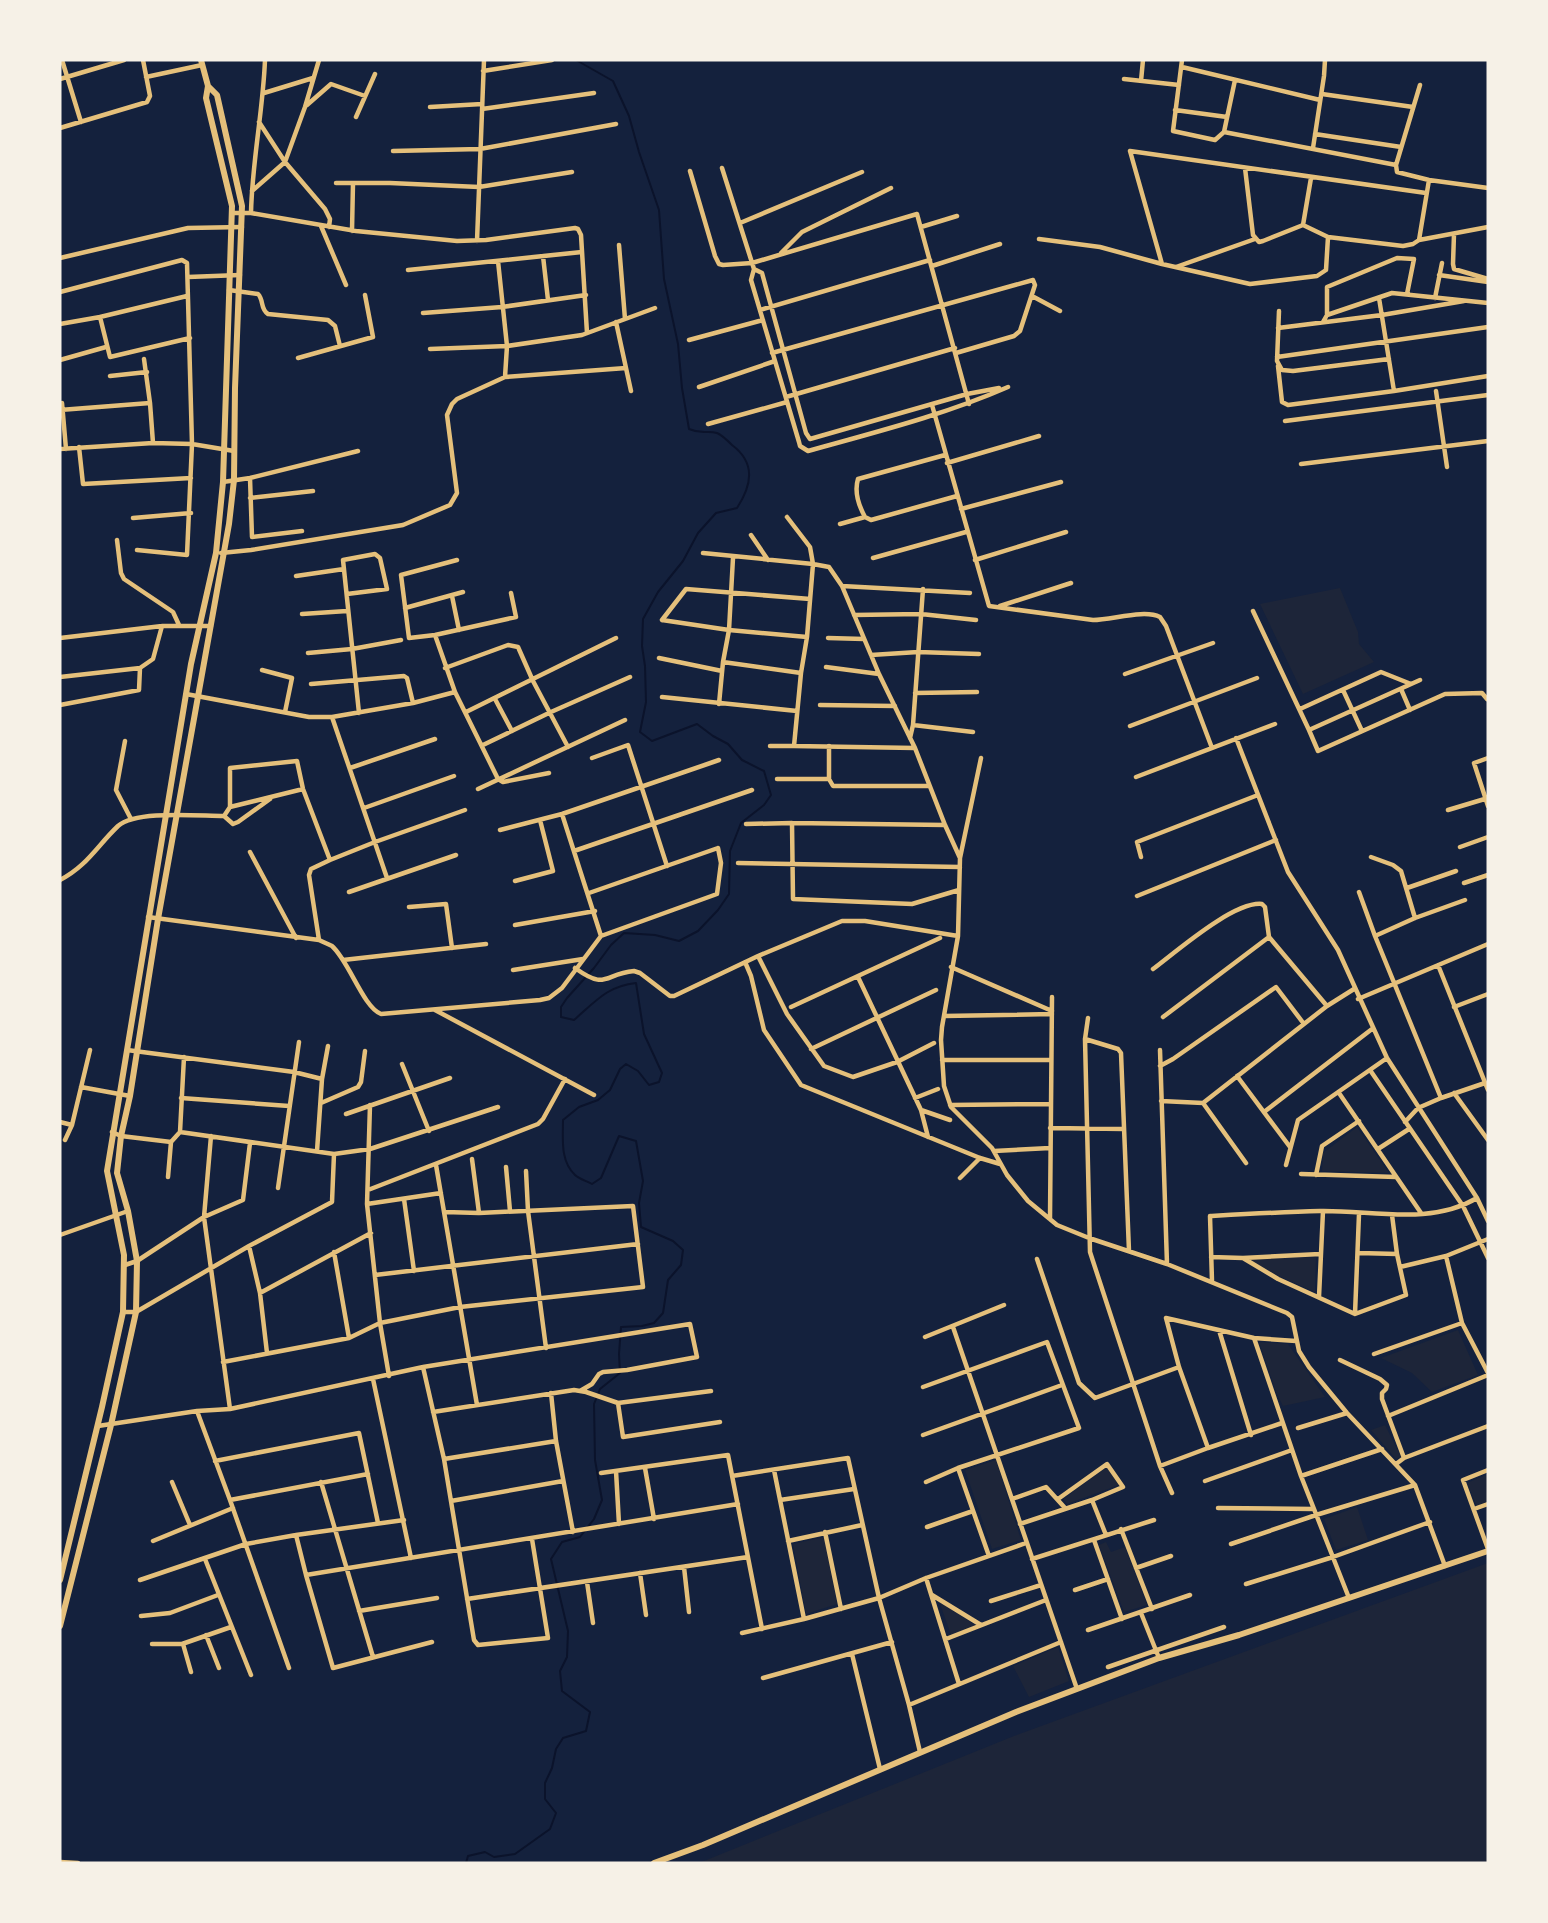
<svg xmlns="http://www.w3.org/2000/svg" width="1548" height="1923" viewBox="0 0 1548 1923" font-family="'Roboto Condensed',sans-serif">
<style>
.green{fill:#1d2539}
.lines{fill:none;stroke-linecap:round;stroke-linejoin:round}
.stream{stroke:#0b132b;stroke-width:2}
.minor{stroke:#e5c07b;stroke-width:4.5}
.tertiary{stroke:#e5c07b;stroke-width:6}
</style>
<rect width="100%" height="100%" fill="#14213d"/>
<!-- green -->
<path class="green" d="M1340 588 1358 632 1359 644 1374 662 1303 694 1260 604Z
M1357 1127 1389 1173 1322 1171 1323 1153Z
M1316 1257 1315 1292 1283 1278 1247 1259Z
M1458 1330 1478 1375 1432 1392 1412 1373 1381 1358Z
M1259 1342 1288 1344 1325 1397 1283 1406 1276 1392Z
M1385 1425 1401 1457 1396 1459 1371 1430Z
M996 1460 1021 1540 992 1549 965 1470Z
M1107 1467 1119 1485 1067 1504 1063 1499Z
M1488 1474V1502L1477 1507 1467 1483Z
M1357 1507 1368 1540 1336 1550 1324 1519Z
M824 1537 837 1604 806 1614 793 1544Z
M1106 1542 1111 1552 1125 1547 1147 1605 1124 1612 1099 1545Z
M1488 1563V1863H699L1014 1736Z
M939 1601 975 1625 951 1635Z
M1058 1647 1069 1681 1029 1697 1013 1666Z"/>
<g class="lines">
<!-- stream -->
<path class="stream" d="M466 1863 468 1856 485 1852 494 1857 515 1854 550 1829 556 1813 545 1799V1783L552 1768 556 1749 563 1738 586 1731 590 1712 562 1691 560 1671 567 1657 568 1631 551 1559 562 1542 580 1537 594 1519 602 1500 595 1460 594 1404 600 1389 620 1373 619 1354 621 1327 642 1326 654 1323 663 1313 668 1280 681 1265 683 1250 673 1241 641 1227 639 1203 643 1181 636 1141 619 1136 601 1178 592 1184C587 1181 579 1179 575 1175 560 1161 563 1139 563 1120L579 1107 598 1100 610 1090 620 1069 626 1064 638 1071 649 1085 659 1082 662 1073 644 1034 636 983C607 986 595 1002 574 1020L561 1017V1007L567 998 594 968 611 945 624 933 655 935 679 941 698 931 718 910 729 894 730 851 741 823 764 805 771 795 764 771 742 760 728 744 713 736 697 724 652 741 640 732 646 702 645 666 642 646 643 619 658 592 683 561 698 533 716 513 737 508C752 485 756 463 732 445 728 441 722 435 717 433 706 430 703 435 689 429L682 388 678 344 664 279 659 210 639 152 629 116 613 81 576 60"/>
<!-- minor -->
<path class="minor" d="M62 60 81 122
M1182 60 1173 131 1215 140 1224 132 1235 80
M1182 67 1320 100
M483 71 552 60
M146 77 202 65
M60 79 124 60
M1124 79 1179 85
M1141 81 1143 60
M264 93 313 78
M1322 94 1413 107
M307 105 331 84 365 96
M430 107 482 104
M482 109 594 93
M1175 110 1227 117
M356 117 375 74
M259 122 285 162 325 209 330 219 329 227
M60 128 147 102 150 96 143 60
M1224 132 1396 165 1397 172 1429 180 1488 188
M1315 134 1401 147
M1313 148 1324 76 1325 60
M393 151 480 149 616 124
M1396 165 1420 85
M722 168 754 269 751 280 799 442 800 446 808 451C876 432 944 415 1008 387
M1245 168 1253 235 1259 242 1263 241 1303 225
M690 171 715 256 719 264 723 265 752 263 917 214 969 404
M1311 178 1303 225 1328 237 1403 246 1413 244 1419 240 1429 180
M336 183H390L479 187 572 172
M252 191 285 162 305 107 319 60
M232 213H251L356 231 457 241 486 240 575 228 578 229 581 235 587 333
M251 213C252 162 263 111 265 60
M740 223 862 172
M321 226 346 285
M921 227 957 216
M352 231 353 183
M1454 234 1453 264 1454 269 1488 279
M1328 237 1326 270 1317 276 1250 284 1162 264 1130 151 1426 193
M1039 239 1100 247 1162 264
M1419 240 1488 227
M477 241 484 60
M619 245 625 319
M781 253 802 232 891 188
M543 256 548 300
M60 258 188 228 242 227
M498 261 507 346 505 377
M932 266 1000 244
M1176 267 1255 239
M754 269 762 273 806 433 810 439 967 394 999 388
M408 270 582 252
M1439 275 1488 282
M188 277 240 275
M229 290 258 294C264 300 260 309 268 314L328 320 335 326 340 346
M60 292 182 260 187 263 192 444 187 555 137 550
M187 296 100 317 110 357 190 338
M1032 296 1060 311
M1379 298 1394 391 1488 376
M1435 298 1442 263
M760 310 930 260
M1279 311 1277 361 1282 370 1293 371 1389 359
M423 313 502 307 586 295
M1327 315V287L1397 258 1414 259 1407 294
M616 322 631 391
M1323 322 1327 315 1392 293 1488 303
M60 324 100 317
M1278 328 1382 315 1464 301
M689 340 763 320
M430 349 507 346 582 335 655 308
M772 353 1033 280 1035 285 1020 331 1014 336 956 353
M1277 357 1488 327
M298 358 373 337 365 295
M144 359 150 403 153 443
M60 360 106 347
M1278 366 1282 402 1288 405 1394 391
M110 376 147 372
M699 387 775 361
M1436 391 1447 467
M786 397 955 348
M62 403 66 449
M932 405 989 606 1093 620C1112 620 1144 609 1160 617L1166 626 1212 748
M60 410 150 403
M1285 421 1488 395
M708 424 787 402
M79 447 83 484 191 478
M60 449 153 443 192 444 234 451
M945 455 858 479C854 492 859 506 865 517L871 520 957 496
M947 463 1039 436
M1301 464 1488 441
M250 478 252 537 302 531
M223 482 250 478 358 451
M250 498 313 491
M961 509 1061 482
M787 517 810 547 813 564 807 637 801 673 794 746 915 748
M133 518 191 513
M840 524 865 517
M751 535 768 560
M117 540 121 573 124 579 173 612 179 625
M221 553 251 550 403 525 450 505 457 493 447 415 452 404 457 399 505 377 626 368
M703 553 813 564 829 567 842 586 879 674 915 748 945 825 960 858
M873 558 966 532
M457 560 401 575 409 638 435 635 516 617 511 593
M975 560 1066 532
M296 576 344 569
M842 586 970 593
M347 594 387 589 380 558 375 554 343 560 359 713
M452 596 459 630
M1000 606 1071 583
M405 608 463 592
M1253 611 1309 730
M302 614 347 611
M854 615 921 614 976 620
M662 620 686 589 810 599
M662 620 729 630 807 637
M435 635 455 692 498 779 503 782 549 773
M60 638 162 626H211
M828 638 864 639
M308 653 352 649 401 640
M871 655 918 652 979 654
M659 658 722 671
M723 662 801 673
M826 667 879 674
M445 668 508 645 518 647 533 681 568 747
M262 670 292 678 285 712
M1125 674 1213 643
M60 677 140 668 153 659 162 626
M1420 680 1309 730 1318 751 1445 694 1482 693 1487 699
M311 684 404 676 407 678 413 703
M1401 689 1410 710
M1343 690 1362 731
M915 693 977 692
M186 694 309 717H332L413 703 455 692
M662 697 797 711
M495 699 512 731
M719 704 723 662 729 630 733 558
M60 705 139 690 140 668
M820 705 895 706
M1300 709 1381 672 1411 684
M466 712 616 638
M332 717 387 878
M913 725 973 732
M1130 726 1257 678
M910 738 913 725 923 589
M1236 738 1288 872 1338 950 1387 1058 1477 1198 1488 1221
M125 741 116 790 131 819
M483 745 551 712 630 677
M770 746H794
M829 746V779L833 786H929
M592 758 628 745 667 866
M981 758 960 858 958 936 942 1027 941 1040 944 1086 951 1107 992 1148 1007 1175 1028 1201 1057 1225 1089 1238 1167 1264 1287 1313 1292 1317 1299 1351 1309 1367 1347 1413 1415 1485 1445 1566
M1488 758 1474 763 1488 806
M350 768 435 739
M1136 777 1275 724
M777 779H829
M478 789 625 720
M230 807V768L297 761 303 789 330 860
M364 808 454 776
M1448 810 1488 798
M562 814 601 936
M224 816 233 824 238 822 270 799
M792 823 945 825
M746 824 792 823 793 899 912 904 959 890
M500 830 562 814 719 760
M1460 847 1488 837
M574 851 752 790
M250 852 296 938
M1141 857 1137 842 1258 795
M1371 857 1393 865 1401 871 1415 918
M738 863 960 867
M60 880C87 866 97 846 118 826 136 810 198 816 224 816L230 807 303 789
M515 881 553 871 540 820
M1464 883 1488 875
M1407 888 1456 871
M349 892 456 855
M1359 892 1375 936 1441 1098
M1137 896 1276 840
M409 907 446 904 452 948
M148 917 319 940C323 942 328 944 332 946 349 961 363 1007 381 1014L540 1000 549 998 562 988 601 936 717 894 721 863 718 848 589 893
M515 925 595 911
M1375 936 1415 918 1465 900
M319 940 309 875 311 869 330 860 375 842 465 810
M758 956 787 1014 824 1066 853 1077 897 1062 934 1043
M343 960 486 944
M745 962 751 976 764 1030 801 1085 980 1158 1000 1164
M1438 965 1488 1090
M951 967 1052 1011
M575 968C607 991 603 974 634 971L640 973 670 996H674L758 956 842 921H865L958 936
M1153 969C1177 951 1234 901 1262 904L1265 907 1269 937
M513 970 583 959
M858 977 921 1110 928 1137
M1358 999 1488 944
M791 1007 940 938
M1454 1007 1488 994
M435 1010 594 1095
M944 1016 1052 1014
M1163 1017 1269 937 1327 1006
M1088 1018 1085 1039 1090 1252 1160 1466 1172 1493
M1085 1039 1118 1049 1121 1053 1129 1251
M811 1049 936 990
M127 1050 294 1072 322 1079
M1160 1050 1167 1264
M942 1060H1051
M402 1064 429 1131
M1160 1066 1173 1059 1276 987 1304 1024
M1370 1070 1463 1206 1488 1258
M1237 1076 1290 1147
M81 1087 130 1096
M1339 1093 1421 1213
M1454 1093 1488 1140
M181 1098 289 1106
M915 1098 938 1089
M1161 1101 1203 1103 1246 1163
M321 1103 358 1087 361 1082 365 1051
M1203 1103 1327 1006 1354 989
M370 1105 367 1204 380 1323 389 1376
M950 1105 1051 1104
M921 1110 950 1120
M1264 1112 1372 1029
M346 1114 450 1078
M60 1122 72 1125
M1405 1122 1418 1108 1441 1098 1485 1083
M1050 1128 1124 1129
M112 1132 121 1136 171 1142
M180 1132 334 1154 370 1149 498 1107
M211 1136 204 1217 230 1409
M65 1140 72 1125 90 1050
M1378 1149 1409 1129
M317 1151 322 1079 328 1046
M994 1151 1050 1148
M472 1159 479 1213
M436 1165 477 1405
M1286 1165 1298 1120 1387 1058
M506 1167 510 1211
M526 1171 528 1211 546 1348
M1301 1174 1396 1177
M1316 1175 1322 1146 1359 1121
M168 1177 171 1142 180 1132 184 1057
M960 1178 980 1158
M278 1188 299 1042
M368 1190 538 1124 543 1119 565 1079
M404 1199 414 1271
M367 1204 441 1193
M1050 1219 1052 997
M60 1235 128 1211
M249 1246 260 1293 267 1353
M334 1252 349 1338
M1359 1253 1397 1254
M1446 1256 1462 1323 1488 1373
M1211 1257 1243 1258 1278 1279 1355 1314 1406 1295 1397 1254 1392 1215
M1243 1258 1320 1254
M1037 1259 1079 1383 1095 1398 1179 1367
M125 1265 137 1261 204 1217 243 1200 250 1143
M1400 1267 1446 1256 1488 1239
M375 1275 638 1244
M1212 1281 1210 1216C1247 1214 1283 1212 1320 1211 1372 1210 1430 1226 1477 1198
M260 1293 371 1233
M1319 1297 1323 1211
M123 1312H136L249 1246 332 1202 334 1154
M1355 1314 1359 1214
M953 1327 1077 1689
M1219 1330 1251 1435
M925 1337 1004 1305
M1254 1338 1301 1476 1349 1598
M1374 1354 1462 1323
M1340 1360 1380 1379 1387 1385 1386 1389 1382 1393V1399L1404 1458
M223 1362 349 1338 380 1323 460 1307 643 1287 633 1206 479 1213 445 1212
M423 1367 444 1459 474 1640 478 1645 548 1638 532 1539
M373 1379 411 1558
M923 1387 1047 1342 1079 1428 958 1468 926 1482
M551 1393 556 1441 573 1532
M618 1403 711 1391
M197 1411 230 1500 289 1668
M433 1412 574 1390 586 1392 618 1403 623 1437 720 1422
M1388 1416 1488 1375
M98 1426 197 1411 230 1409 423 1367 690 1324 697 1357 627 1370 603 1372 599 1374 592 1384 580 1391
M1298 1428 1347 1413
M923 1435 1062 1385
M1208 1448 1179 1367 1166 1318 1254 1338 1296 1341
M444 1459 556 1441
M215 1461 359 1433 378 1523
M1396 1464 1404 1458 1488 1426
M1160 1466 1208 1448 1282 1423
M645 1468 654 1519
M958 1468 989 1556
M774 1470 804 1619
M1488 1470 1463 1480 1488 1549
M616 1471 619 1524
M601 1473 728 1455 762 1629
M732 1476 848 1458 879 1598 909 1705 920 1752
M1301 1476 1382 1449
M1205 1481 1292 1450
M172 1482 190 1525
M321 1482 373 1657
M1012 1499 1046 1487 1065 1508
M230 1500 368 1474
M780 1500 854 1489
M1092 1500 1106 1535
M451 1501 563 1481
M1218 1508 1314 1509
M1474 1509 1488 1504
M1020 1524 1092 1500 1123 1487 1107 1464 1058 1499
M927 1527 973 1511
M1121 1529 1152 1609
M825 1532 841 1609
M296 1535 306 1575 333 1668 432 1642
M1094 1540 1122 1619
M153 1541 233 1508
M788 1541 862 1525
M1231 1544 1316 1515 1415 1485
M205 1559 251 1675
M1032 1559 1154 1520
M684 1567 689 1612
M1136 1568 1171 1556
M640 1573 646 1615
M306 1575 738 1504
M926 1578 959 1684
M140 1580 246 1544 296 1535 404 1520
M587 1582 593 1623
M1246 1584 1333 1557 1430 1522
M1075 1590 1108 1579
M932 1595 981 1625
M467 1599 748 1557
M991 1601 1041 1585
M359 1611 437 1598
M1141 1613 1159 1658
M141 1616 170 1613 218 1595
M1088 1630 1190 1595
M742 1633 804 1619 879 1598 926 1578 1026 1543
M206 1635 219 1668
M946 1639 1046 1600
M152 1644H182L231 1627
M183 1644 191 1672
M852 1654 880 1769
M1108 1667 1224 1627
M763 1678 892 1642
M909 1705 1061 1642
M60 1862 78 1863"/>
<!-- tertiary -->
<path class="tertiary" d="M60 1580 102 1407 123 1312 124 1255 107 1171 191 664 216 553 223 482 232 206 206 98 208 86 201 60
M60 1626 111 1425 136 1312 137 1261 128 1211 117 1173 121 1136 130 1096 158 919 229 524 234 480 235 388 242 206 217 95 208 86
M654 1863 703 1845 1016 1712 1159 1658 1239 1635 1488 1551"/>
</g>
<!-- border -->
<rect width="1548" height="1923" fill="none" stroke="#f6f1e7" stroke-width="123"/>
</svg>
